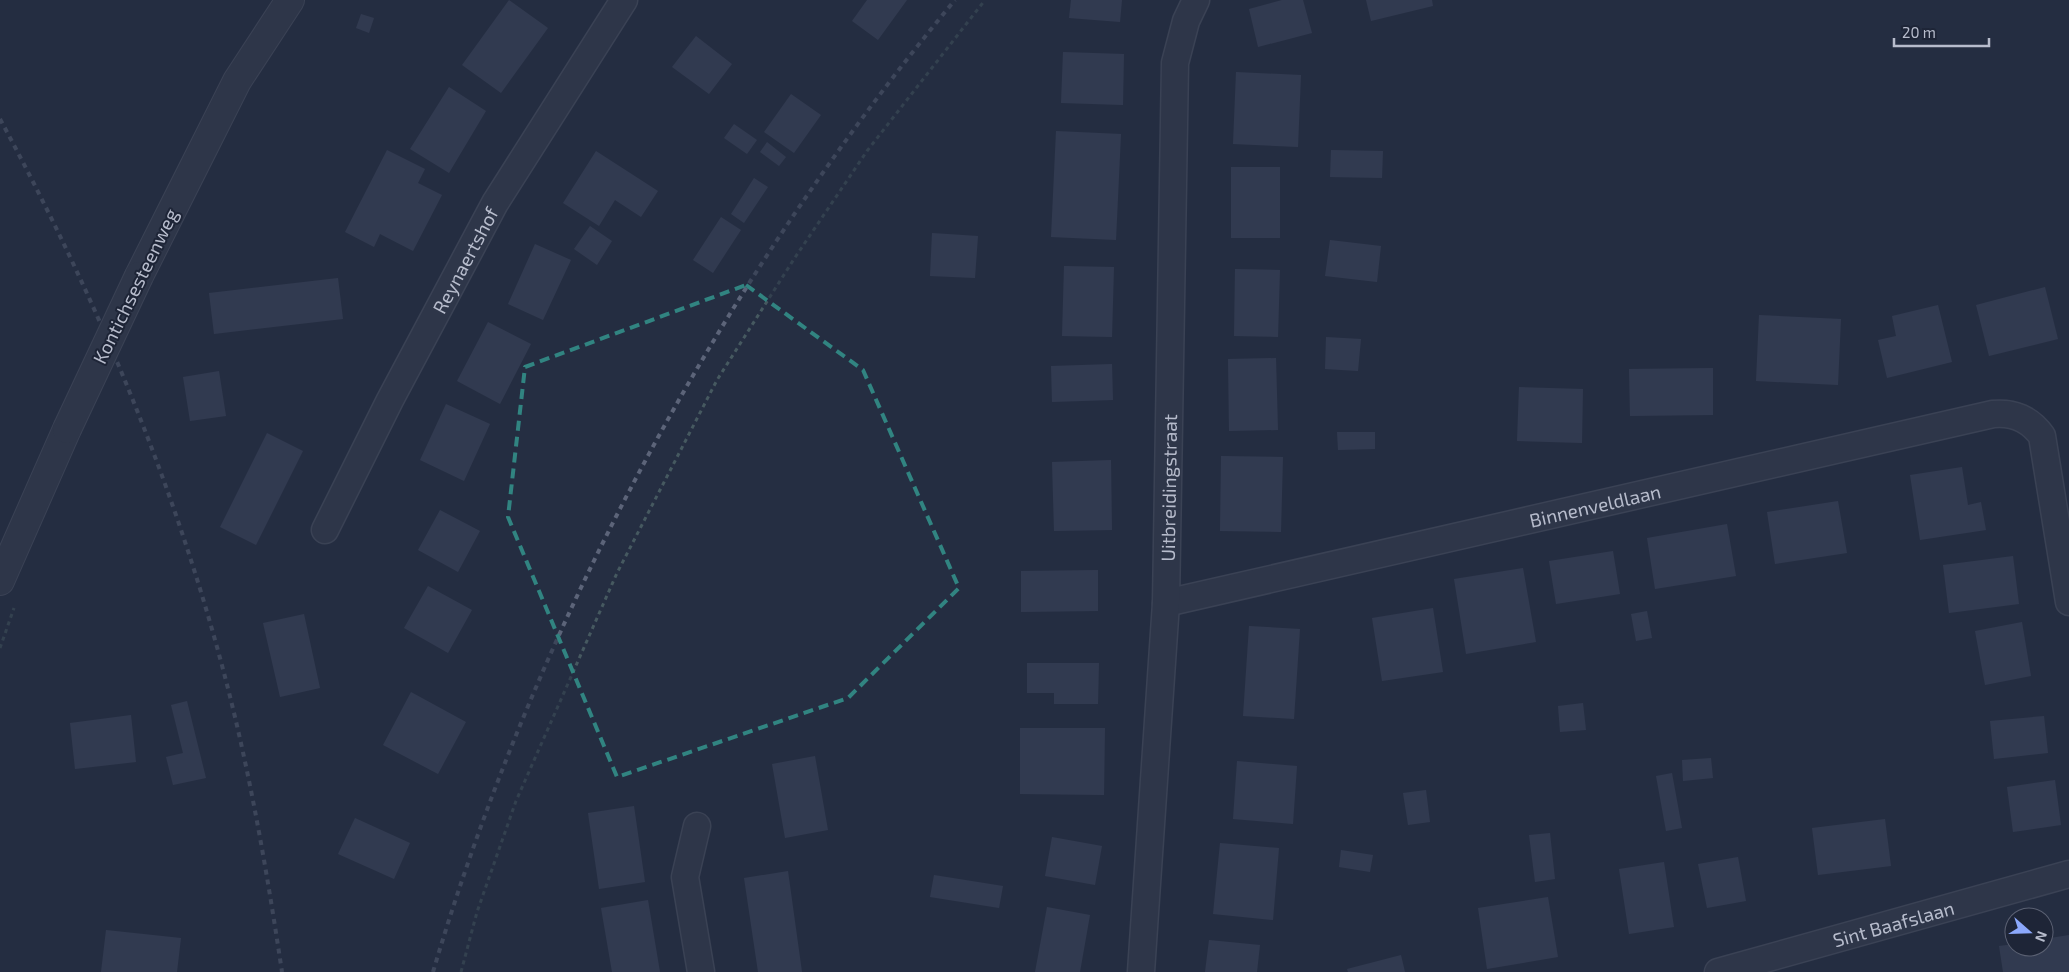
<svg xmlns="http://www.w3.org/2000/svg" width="2069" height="972" viewBox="0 0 2069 972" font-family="'Exo 2',sans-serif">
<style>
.building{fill:#424a62}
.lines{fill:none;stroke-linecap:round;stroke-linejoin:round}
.minor-casing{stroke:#555b6c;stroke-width:29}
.tertiary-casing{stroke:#555b6c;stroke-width:30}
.path{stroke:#465960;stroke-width:3;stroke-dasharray:4 4;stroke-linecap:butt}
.minor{stroke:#3a4052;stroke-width:26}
.tertiary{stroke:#3a4052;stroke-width:28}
.rail{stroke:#5c6479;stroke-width:4;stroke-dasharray:5 5;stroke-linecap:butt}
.tertiary-bridge-casing{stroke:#555b6c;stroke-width:30;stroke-linecap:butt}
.tertiary-bridge{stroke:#3a4052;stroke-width:28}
.marked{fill:none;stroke:#318481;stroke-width:4;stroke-dasharray:10 6;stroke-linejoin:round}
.labels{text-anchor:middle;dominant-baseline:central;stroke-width:4;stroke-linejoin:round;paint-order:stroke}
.street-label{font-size:19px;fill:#b7bccc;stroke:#1e2537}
</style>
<rect width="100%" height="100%" fill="#252e42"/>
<!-- building -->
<path class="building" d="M509 0 548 28 501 93 462 65Z
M867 0H907L878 40 852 21Z
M1071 0H1122L1120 22 1069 18Z
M1282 0H1303L1312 33 1258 47 1249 9Z
M1366 0H1432L1433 6 1371 21Z
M361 14 374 18 369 33 356 28Z
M696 36 732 64 709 94 672 67Z
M1063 52 1124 54 1123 105 1061 103Z
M1236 72 1301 75 1298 147 1233 144Z
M449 87 486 111 449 173 410 149Z
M791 94 821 115 794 153 764 132Z
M734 124 757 140 747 154 724 138Z
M1056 131 1121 134 1116 240 1051 237Z
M767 142 786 157 779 166 760 152Z
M387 150 425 169 418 183 442 195 413 251 380 234 374 247 345 232Z
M1331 150 1383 151 1382 178 1330 177Z
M596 151 658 191 641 217 615 200 599 226 563 203Z
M1231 167H1280V238H1231Z
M754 178 768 187 744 223 731 214Z
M721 217 741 230 713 273 693 260Z
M590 226 612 241 597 265 574 249Z
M932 233 978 236 975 278 930 276Z
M1330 240 1381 246 1377 282 1325 276Z
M535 244 571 260 543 320 508 304Z
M1064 266 1114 267 1112 337 1062 336Z
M1235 269 1280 270 1278 337 1234 336Z
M338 278 343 319 214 334 209 293Z
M2045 287 2058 339 1989 356 1976 305Z
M1938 305 1952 362 1887 378 1878 340 1896 336 1892 316Z
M1759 315 1841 319 1838 385 1756 381Z
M488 322 531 344 500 404 457 381Z
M1326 337 1361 339 1358 371 1325 369Z
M1276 358 1278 430 1229 431 1228 359Z
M1112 364 1113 400 1052 402 1051 366Z
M1713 368V415L1630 416 1629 369Z
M219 371 226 416 190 421 183 377Z
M1519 387 1583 389 1582 443 1517 441Z
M446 404 490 424 464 481 420 460Z
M1337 432H1375V449L1338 450Z
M267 433 303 451 256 545 220 527Z
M1221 456 1283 457 1281 532 1220 531Z
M1111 460 1112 530 1054 531 1052 462Z
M1962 467 1968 505 1981 502 1986 530 1920 540 1910 475Z
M1838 501 1847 553 1775 564 1767 512Z
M440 510 480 531 458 572 418 550Z
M1727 524 1736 576 1655 589 1647 538Z
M1613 551 1620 594 1556 604 1549 561Z
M2013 556 2019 604 1949 613 1943 565Z
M1523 568 1536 642 1466 654 1454 579Z
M1098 570V611L1021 612V571Z
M428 586 472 610 448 653 404 628Z
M1433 608 1443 672 1382 681 1372 618Z
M1647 611 1652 638 1636 641 1631 614Z
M304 614 320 688 280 697 263 623Z
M2022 622 2031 676 1985 685 1975 631Z
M1249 626 1300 629 1294 719 1243 716Z
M1027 663H1099L1098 704H1054V693H1027Z
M411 692 466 722 438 774 383 745Z
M187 701 206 778 173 785 166 757 183 753 171 705Z
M1583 703 1586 730 1560 732 1558 706Z
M131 715 136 762 75 769 70 723Z
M2044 716 2048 753 1994 759 1990 721Z
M1020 728H1105L1104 795 1020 794Z
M815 756 828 830 785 838 772 764Z
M1711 758 1713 778 1683 781 1682 760Z
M1237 761 1297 766 1293 824 1233 819Z
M1672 773 1682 828 1666 831 1656 776Z
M2055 780 2061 825 2013 832 2007 787Z
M1426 790 1430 822 1408 825 1403 793Z
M634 806 645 882 599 889 588 813Z
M355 818 410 843 394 879 338 854Z
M1885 819 1891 866 1818 875 1812 828Z
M1550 833 1555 879 1535 882 1529 835Z
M1052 837 1102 846 1095 885 1045 876Z
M1220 843 1279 848 1273 920 1213 914Z
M1341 850 1373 855 1370 872 1339 867Z
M1738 857 1746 901 1707 908 1698 864Z
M1664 862 1674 927 1629 934 1619 869Z
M788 871 802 972H758L744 878Z
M934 875 1003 886 999 908 930 897Z
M1548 897 1558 957 1487 969 1478 908Z
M648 900 660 972H612L601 908Z
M1047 907 1090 915 1080 972H1035Z
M106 930 181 938 177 972H101Z
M2069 935V972H2003L1999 946 2014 944V947H2044V939Z
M1209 940 1260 945 1257 972H1205Z
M1401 955 1405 972H1348L1347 969Z"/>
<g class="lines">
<defs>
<g id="minor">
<path id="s1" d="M325 530 390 400 495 203 624 0"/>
<path id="s2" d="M1166 603 1993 414C2013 412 2030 419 2042 436L2069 602"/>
<path d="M697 826 685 877 701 972"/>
<path id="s3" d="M1141 972 1166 603 1175 63 1186 21 1196 0"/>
<path id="s4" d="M1718 972 2069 874"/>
</g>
<path id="tertiary" d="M139 276 237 81 290 0
M0 581 67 429"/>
</defs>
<!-- minor casing -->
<use href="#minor" class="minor-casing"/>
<!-- tertiary casing -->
<use href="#tertiary" class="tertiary-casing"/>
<!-- path -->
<path class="path" d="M0 648 14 608
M461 972 477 912 516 801 617 573 717 380 794 259 867 151 985 0"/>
<!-- minor -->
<use href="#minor" class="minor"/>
<!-- tertiary -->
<use href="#tertiary" class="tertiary"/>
<!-- rail -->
<path class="rail" d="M0 119C95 295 173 479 224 673 250 772 267 872 282 972
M433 972C535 626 724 277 955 0"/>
<defs>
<path id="tertiary-bridge" d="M67 429 139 276"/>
</defs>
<!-- tertiary-bridge casing -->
<use href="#tertiary-bridge" class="tertiary-bridge-casing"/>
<!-- tertiary-bridge -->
<use href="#tertiary-bridge" class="tertiary-bridge"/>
</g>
<!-- marked area -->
<path d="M0 0H2069V972H0ZM746 285 863 370 959 588 848 698 617 777 508 517 525 367Z" fill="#252e42" fill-opacity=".55" fill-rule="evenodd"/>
<path class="marked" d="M746 285 863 370 959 588 848 698 617 777 508 517 525 367Z"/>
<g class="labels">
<!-- street labels -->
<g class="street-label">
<text stroke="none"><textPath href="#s1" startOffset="304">Reynaertshof</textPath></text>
<text transform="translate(135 286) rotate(-64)">Kontichsesteenweg</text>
<text stroke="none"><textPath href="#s3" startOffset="485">Uitbreidingstraat</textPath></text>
<text stroke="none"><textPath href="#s2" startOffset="440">Binnenveldlaan</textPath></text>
<text stroke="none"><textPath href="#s4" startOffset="182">Sint Baafslaan</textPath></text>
</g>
</g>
<!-- north arrow -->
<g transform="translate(2029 932) rotate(110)"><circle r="24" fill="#1e2537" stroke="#5b6173"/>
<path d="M0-4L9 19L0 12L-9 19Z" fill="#8ca8fb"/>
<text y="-8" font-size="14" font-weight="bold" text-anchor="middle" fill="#b7bccc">N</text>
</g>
<!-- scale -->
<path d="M1894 38v8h95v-8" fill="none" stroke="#b7bccc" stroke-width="2.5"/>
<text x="1902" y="38" font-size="15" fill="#b7bccc" stroke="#1e2537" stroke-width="4" paint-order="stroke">20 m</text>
</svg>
